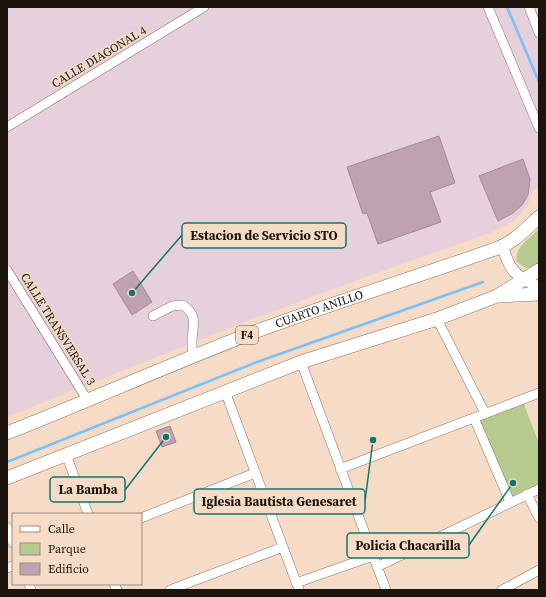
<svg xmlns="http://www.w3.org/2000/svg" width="546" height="597" viewBox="0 0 546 597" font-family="'Source Serif 4',serif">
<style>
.industrial{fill:#e6d0dc}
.green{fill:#b6ca8f}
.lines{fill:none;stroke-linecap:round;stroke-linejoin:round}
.stream{stroke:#78c1f6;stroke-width:2.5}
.building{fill:#bfa1b0;stroke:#a68997}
.minor-casing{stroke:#8c7462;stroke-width:10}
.major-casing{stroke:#8c7462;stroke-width:12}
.highway-casing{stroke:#8c7462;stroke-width:14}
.minor{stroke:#fff;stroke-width:9}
.major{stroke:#fff;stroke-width:11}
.highway{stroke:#fff;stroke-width:13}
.labels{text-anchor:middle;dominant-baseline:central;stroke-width:3;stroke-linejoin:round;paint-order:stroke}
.shield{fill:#f6dbc7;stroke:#5e5045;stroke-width:1}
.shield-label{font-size:11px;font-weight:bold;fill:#1d140d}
.street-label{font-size:12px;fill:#1d140d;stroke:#f6dbc7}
.leader{fill:none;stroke:#0f766e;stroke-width:1.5}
.callout-dot{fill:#0f766e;stroke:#f6dbc7;stroke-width:1.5}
.callout{fill:#f6dbc7;stroke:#0f766e;stroke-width:1.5}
.callout-label{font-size:13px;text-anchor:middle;font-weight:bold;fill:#1d140d}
</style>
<rect width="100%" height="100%" fill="#f6dbc7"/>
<!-- industrial -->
<path class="industrial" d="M7 7H539V187L533 190 527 206 515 220 492 232 371 275 242 323 7 417Z"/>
<!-- green -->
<path class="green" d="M539 229V263L532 267 526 268 517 262C513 248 530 238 539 229Z
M523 402 539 443V484L511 497 478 421Z"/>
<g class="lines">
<!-- stream -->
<path class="stream" d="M507 7 539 82
M7 462 257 362 483 282"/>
</g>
<!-- building -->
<path class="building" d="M439 136 455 183 430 192 441 222 378 244 367 213 363 214 347 167Z
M523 159 530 179 528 195 522 205 513 213 498 221 479 176Z
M133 271 152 302 132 315 113 284Z
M170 426 176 442 162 447 156 431Z"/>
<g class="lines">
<defs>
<path id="minor" d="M488 7 539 128
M529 7 539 33
M7 127 204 7
M7 270 88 401
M153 316 172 306 183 305C198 316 193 324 192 340 192 345 192 351 193 356
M437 319 485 413
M301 362 386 590
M225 391 299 590
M474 418 510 502
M66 454 88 514
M340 469 539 393
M527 494 539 518
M141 518 255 473
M7 527 13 543
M377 567 539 489
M7 568 13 566
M296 583 373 556
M29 584 31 590
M114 584 117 590
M170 590 283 547
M502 590 539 570"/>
<path id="major" d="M503 247C509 271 517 277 539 287"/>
<g id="highway">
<path d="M499 296 539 294"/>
<path id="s1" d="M7 433C91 400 173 363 257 331 335 302 414 278 492 250 511 245 525 230 539 217"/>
<path d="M7 478 301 362 437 319 497 296 539 270"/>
</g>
</defs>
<!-- minor casing -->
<use href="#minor" class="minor-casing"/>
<!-- major casing -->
<use href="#major" class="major-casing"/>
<!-- highway casing -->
<use href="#highway" class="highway-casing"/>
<!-- minor -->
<use href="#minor" class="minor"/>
<!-- major -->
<use href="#major" class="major"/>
<!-- highway -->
<use href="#highway" class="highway"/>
</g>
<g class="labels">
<!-- shield labels -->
<rect class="shield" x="236" y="326" width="22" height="18" rx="3"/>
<g class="shield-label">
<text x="247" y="335">F4</text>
</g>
<!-- street labels -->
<g class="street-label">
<text transform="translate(99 57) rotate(-31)">CALLE DIAGONAL 4</text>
<text stroke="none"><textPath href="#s1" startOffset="336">CUARTO ANILLO</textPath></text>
<text transform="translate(58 329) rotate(58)">CALLE TRANSVERSAL 3</text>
</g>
</g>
<!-- callouts -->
<path class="leader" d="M132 293L182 235M166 437L125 490M373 440L365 501M513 483L469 545"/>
<g class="callout-dot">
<circle cx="132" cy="293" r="4"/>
<circle cx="166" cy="437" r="4"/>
<circle cx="373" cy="440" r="4"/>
<circle cx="513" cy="483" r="4"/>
</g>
<g class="callout">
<rect x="182" y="223" width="164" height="25" rx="4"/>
<rect x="50" y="477" width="75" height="25" rx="4"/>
<rect x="194" y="489" width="171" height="25" rx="4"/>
<rect x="347" y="533" width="122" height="25" rx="4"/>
</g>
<g class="callout-label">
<text x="264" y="240">Estacion de Servicio STO</text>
<text x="88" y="494">La Bamba</text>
<text x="279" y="506">Iglesia Bautista Genesaret</text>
<text x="408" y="550">Policia Chacarilla</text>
</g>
<!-- border -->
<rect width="546" height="597" fill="none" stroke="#1d140d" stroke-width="16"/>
<!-- legend -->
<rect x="12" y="513" width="130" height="72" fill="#f6dbc7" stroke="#9f8b7d"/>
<rect x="20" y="526" width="20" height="6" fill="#ffffff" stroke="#9f8b7d"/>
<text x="48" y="533" font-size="12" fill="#1d140d">Calle</text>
<rect x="20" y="543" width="20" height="12" fill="#b6ca8f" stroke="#9f8b7d"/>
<text x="48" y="553" font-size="12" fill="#1d140d">Parque</text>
<rect x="20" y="563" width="20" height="12" fill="#bfa1b0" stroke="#9f8b7d"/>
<text x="48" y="573" font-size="12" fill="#1d140d">Edificio</text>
</svg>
